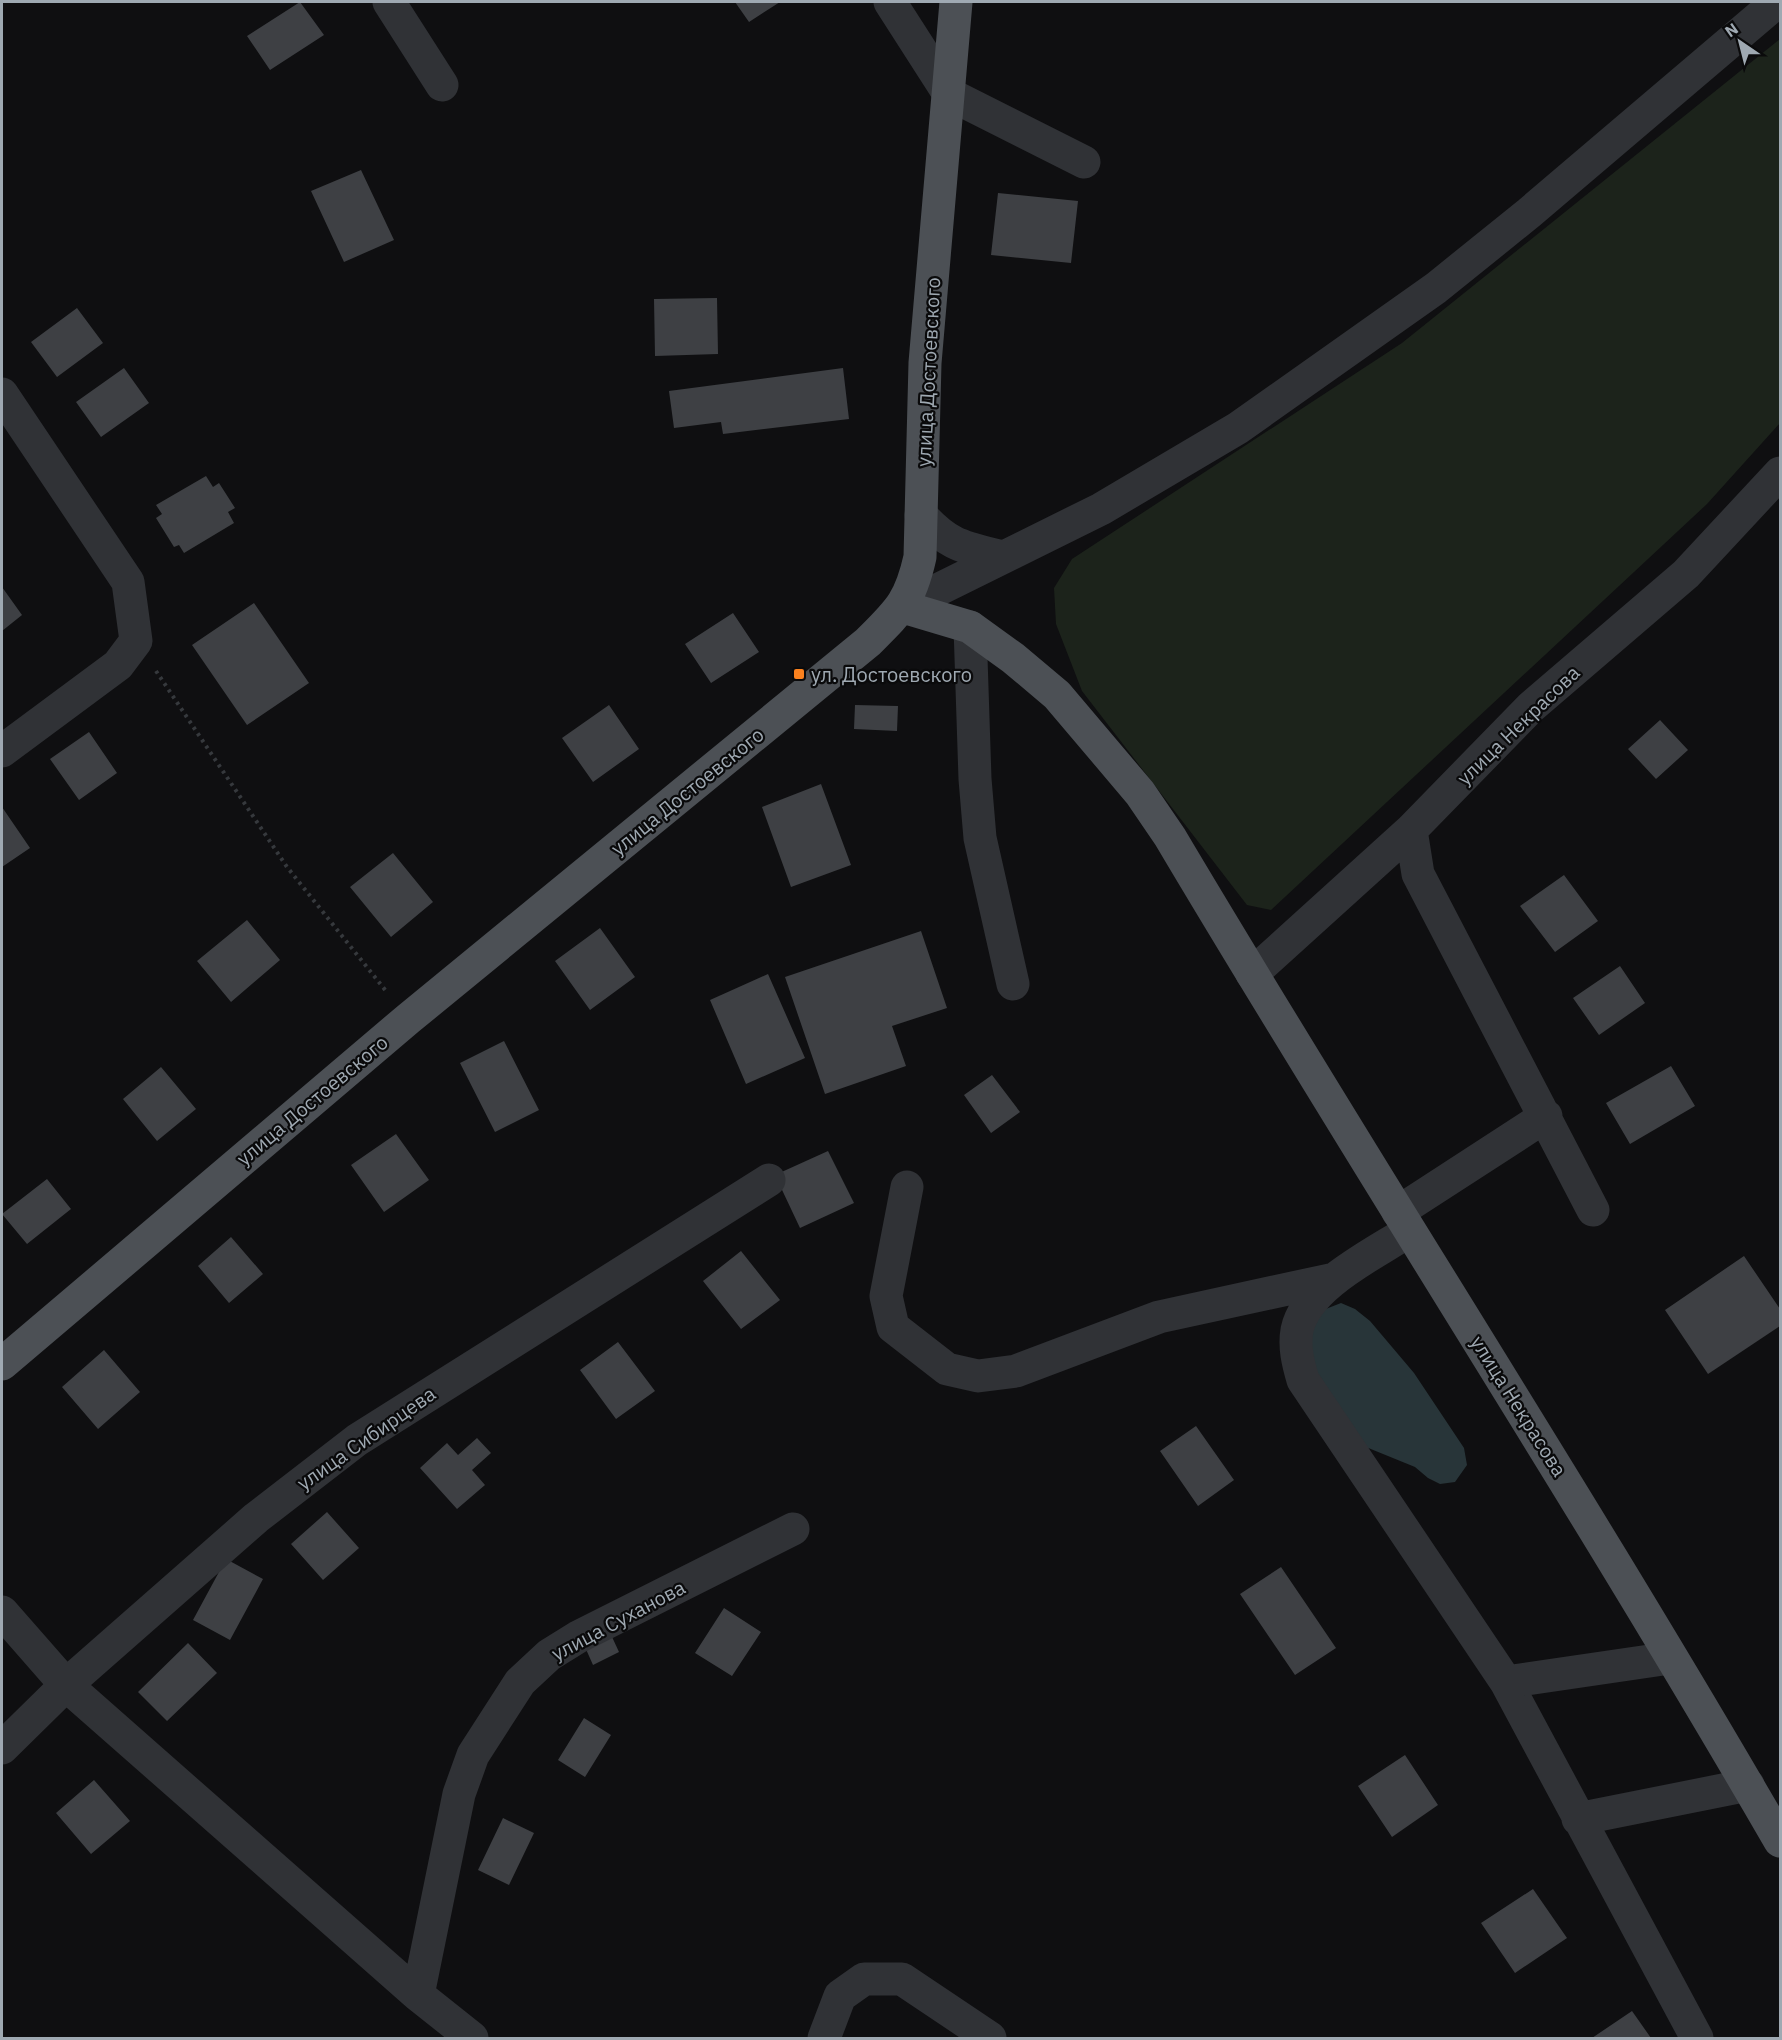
<svg xmlns="http://www.w3.org/2000/svg" width="1782" height="2040" viewBox="0 0 1782 2040" font-family="'IBM Plex Sans',sans-serif">
<style>
.green{fill:#1c231b}
.water{fill:#283539}
.building{fill:#3e4044}
.lines{fill:none;stroke-linecap:round;stroke-linejoin:round}
.path{stroke:#36393d;stroke-width:4;stroke-dasharray:3 4.5;stroke-linecap:butt}
.minor{stroke:#303236;stroke-width:33}
.major{stroke:#4c5055;stroke-width:33}
.poi-dot{fill:#fa811e;stroke:#0a0a0b;stroke-width:2}
.labels{text-anchor:middle;dominant-baseline:central;stroke-width:4.5;stroke-linejoin:round;paint-order:stroke}
.street-label{font-size:20px;fill:#9fa9b2;stroke:#0a0a0b}
.poi-label{font-size:20px;fill:#9fa9b2;stroke:#0a0a0b;text-anchor:start}
</style>
<rect width="100%" height="100%" fill="#0f0f11"/>
<!-- green -->
<path class="green" d="M1780 39V423L1707 504 1271 910 1247 905 1082 691 1056 624 1054 588 1072 559 1402 343Z"/>
<!-- water -->
<path class="water" d="M1341 1303 1355 1309 1370 1321 1414 1373 1464 1448 1467 1465 1455 1482 1440 1484 1428 1478 1415 1467 1356 1443 1311 1371 1310 1324 1318 1312Z"/>
<!-- building -->
<path class="building" d="M300 2 324 35 270 70 247 36Z
M735 2H780L749 22Z
M361 170 394 240 344 262 311 191Z
M998 193 1078 201 1071 263 991 255Z
M717 298 718 354 655 356 654 299Z
M77 308 103 343 57 377 31 342Z
M124 368 149 403 101 437 76 402Z
M843 368 849 419 723 434 721 422 674 428 669 391Z
M206 476 213 487 219 483 235 508 228 512 234 523 184 553 179 545 174 547 156 518 162 514 156 505Z
M2 587 22 615 2 631Z
M254 603 309 683 247 725 192 645Z
M733 613 759 652 711 683 685 644Z
M609 705 639 749 593 782 562 738Z
M855 705 898 706 897 731 854 729Z
M1660 720 1688 750 1656 779 1628 749Z
M89 732 117 773 79 800 50 759Z
M821 784 851 865 791 887 762 807Z
M2 807 30 848 2 867Z
M393 853 433 902 391 937 350 887Z
M1564 875 1598 921 1555 952 1520 906Z
M247 920 280 960 231 1002 197 961Z
M600 928 635 977 590 1010 555 961Z
M921 931 947 1008 892 1026 906 1066 825 1094 785 977Z
M1620 966 1645 1003 1599 1035 1573 998Z
M768 974 805 1058 746 1084 710 1000Z
M504 1041 539 1110 495 1132 460 1063Z
M1671 1066 1695 1106 1630 1144 1606 1103Z
M161 1067 196 1109 157 1141 123 1099Z
M992 1075 1020 1112 991 1133 964 1095Z
M396 1134 429 1180 384 1212 351 1165Z
M828 1151 854 1203 800 1228 775 1175Z
M47 1179 71 1209 27 1244 2 1214Z
M231 1237 263 1274 229 1303 198 1266Z
M741 1251 780 1300 741 1329 703 1281Z
M1744 1256 1780 1309V1326L1708 1374 1665 1310Z
M618 1342 655 1391 616 1419 580 1370Z
M104 1350 140 1392 98 1429 62 1387Z
M1196 1426 1234 1480 1198 1506 1160 1451Z
M477 1438 491 1453 472 1470 485 1485 457 1509 420 1468 447 1443 458 1455Z
M327 1512 359 1548 323 1580 291 1544Z
M226 1559 263 1579 230 1640 193 1620Z
M1281 1567 1336 1648 1295 1675 1240 1594Z
M724 1608 761 1632 732 1676 695 1653Z
M607 1626 619 1652 593 1665 581 1638Z
M188 1643 217 1673 167 1721 138 1692Z
M584 1718 611 1735 585 1777 558 1760Z
M1405 1755 1438 1805 1392 1837 1358 1786Z
M94 1780 130 1821 91 1854 56 1813Z
M503 1818 534 1833 509 1885 478 1870Z
M1533 1889 1567 1938 1515 1973 1481 1923Z
M1632 2011 1651 2038H1592Z"/>
<g class="lines">
<!-- path -->
<path class="path" d="M156 671 287 867 386 991"/>
<!-- minor -->
<path class="minor" d="M389 2 442 85
M890 2 949 94 1084 162
M2 394 128 582 136 641 118 665 2 751
M921 515C949 546 963 547 1002 557
M903 607 1101 509 1238 428 1436 288 1529 213 1777 2
M970 627 975 779 980 838 1013 984
M1411 830 1418 874 1593 1210
M1252 974 1411 830 1531 707 1686 574 1780 473
M907 1187 886 1296 893 1327 947 1369 978 1376 1016 1371 1159 1317 1334 1279
M1398 1212 1546 1116
M1409 1231C1374 1254 1306 1286 1297 1330 1294 1347 1298 1363 1303 1380L1506 1682 1697 2038
M2 1612 66 1685 418 1995 472 2038
M1506 1682 1670 1658
M2 1748 66 1685 256 1518 357 1440 769 1180
M1578 1819 1748 1785
M418 1995 459 1794 473 1755 520 1682 549 1655 578 1637 793 1529
M824 2038 840 1996 864 1979H902L990 2038"/>
<!-- major -->
<path class="major" d="M903 607 970 627 1013 658 1057 695 1140 793 1170 837C1370 1174 1584 1502 1780 1841
M2 1364 408 1019 868 642C899 611 910 602 920 557L925 363 956 2"/>
</g>
<!-- markers -->
<rect class="poi-dot" x="793" y="668" width="12" height="12" rx="3"/>
<g class="labels">
<!-- street labels -->
<g class="street-label">
<text transform="translate(928 372) rotate(-87)">улица Достоевского</text>
<text transform="translate(1518 725) rotate(-44)">улица Некрасова</text>
<text transform="translate(687 791) rotate(-39)">улица Достоевского</text>
<text transform="translate(312 1100) rotate(-40)">улица Достоевского</text>
<text transform="translate(1519 1406) rotate(58)">улица Некрасова</text>
<text transform="translate(366 1438) rotate(-35)">улица Сибирцева</text>
<text transform="translate(618 1620) rotate(-28)">улица Суханова</text>
</g>
<!-- poi labels -->
<g class="poi-label">
<text x="811" y="674">ул. Достоевского</text>
</g>
</g>
<!-- border -->
<rect width="1782" height="2040" fill="none" stroke="#9fa9b2" stroke-width="6"/>
<!-- north arrow -->
<g transform="translate(1740 42) rotate(325)" stroke="#0a0a0b" stroke-width="4.5" paint-order="stroke">
<path d="M0-4.5L10 22L0 15L-10 22Z" fill="#9fa9b2"/>
<text y="-9" font-size="16" font-weight="bold" text-anchor="middle" fill="#9fa9b2">N</text>
</g>
</svg>
